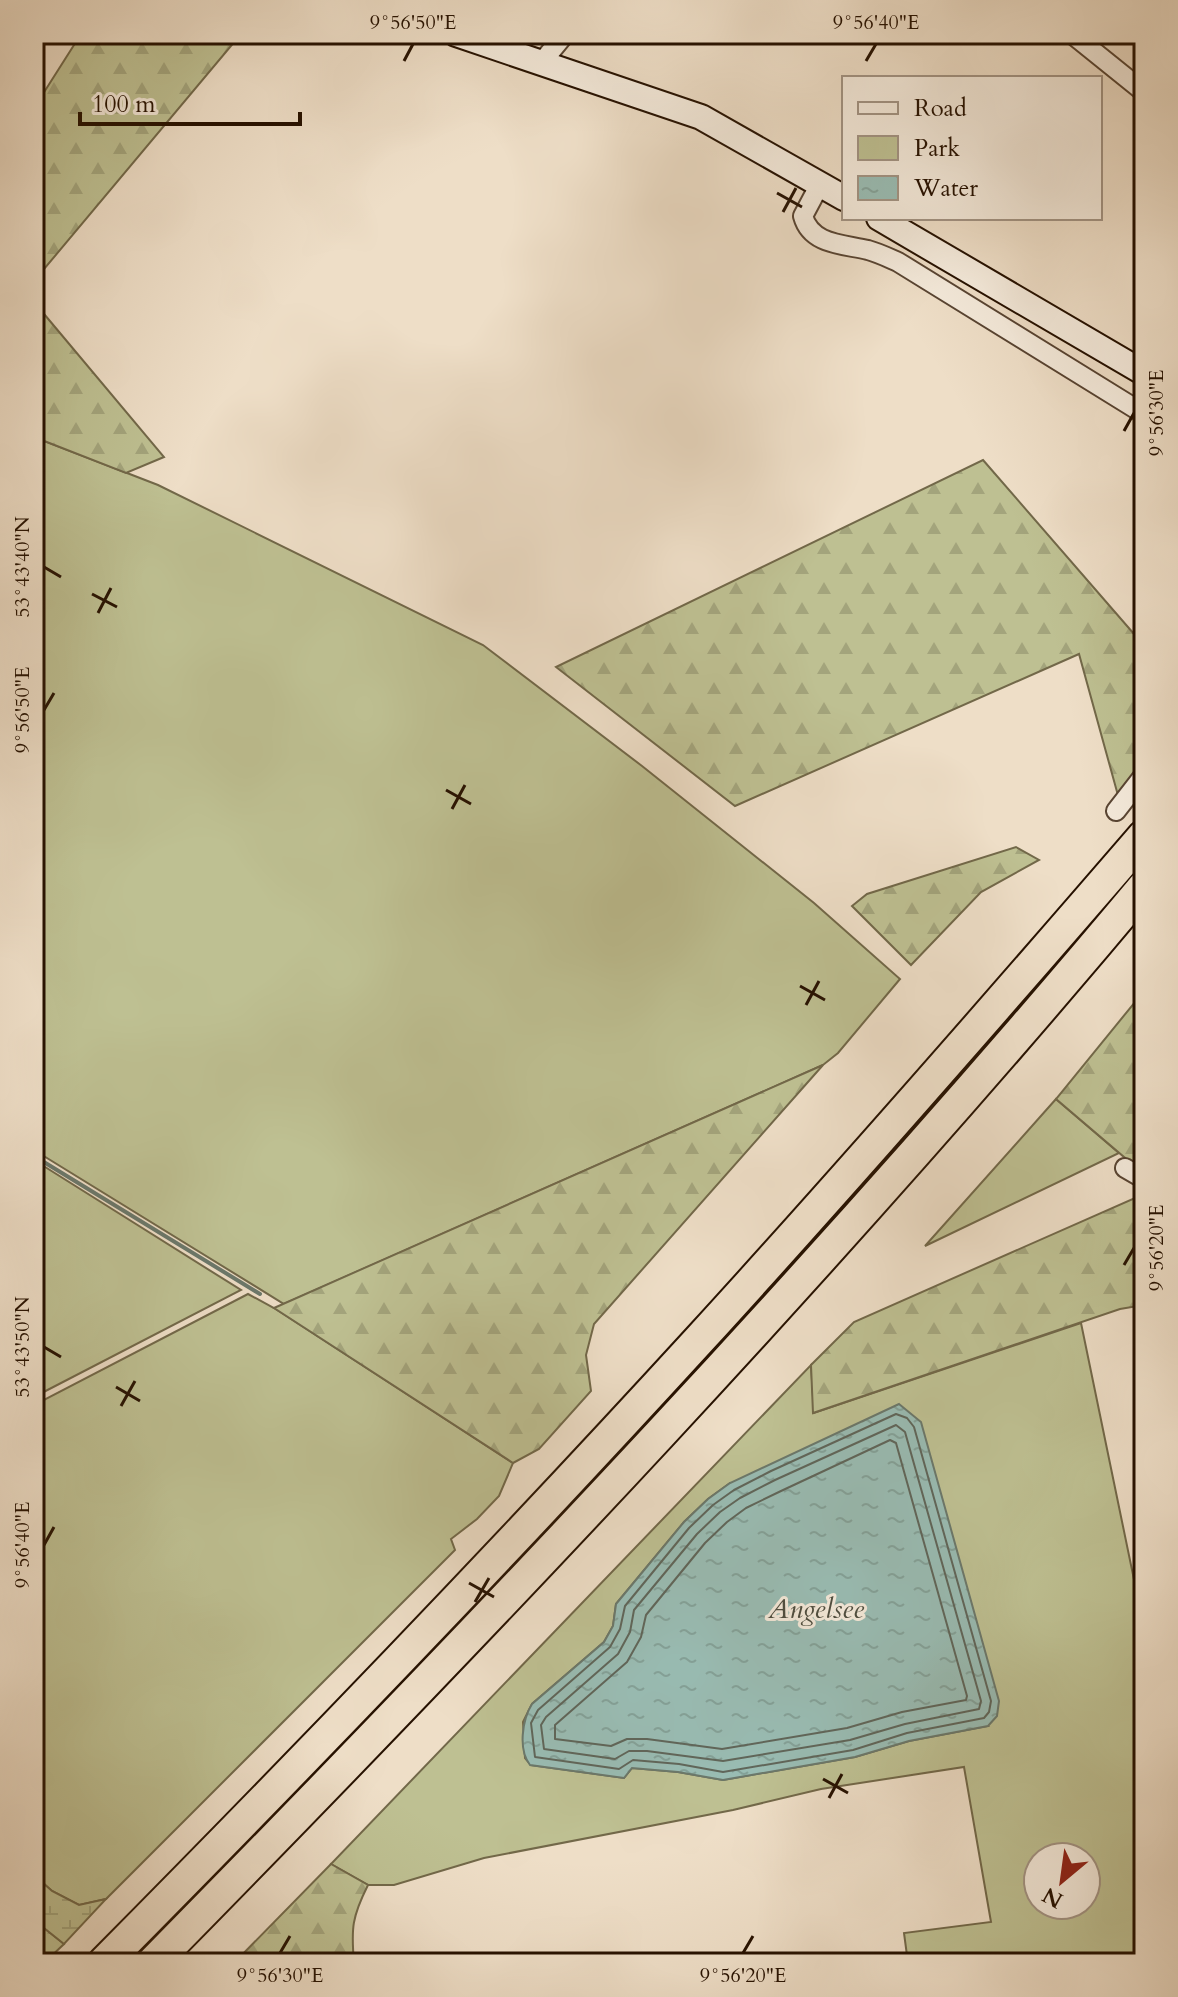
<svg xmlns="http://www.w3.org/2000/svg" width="1178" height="1997" viewBox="0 0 1178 1997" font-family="Cardo,serif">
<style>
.green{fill:#bec092;stroke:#726849;stroke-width:2;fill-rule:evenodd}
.forest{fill:url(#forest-firs);stroke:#726849;stroke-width:2}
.wetland{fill:url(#wetland-marsh);stroke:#726849;stroke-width:2}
.water{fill:url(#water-ripples);stroke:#6b786b;stroke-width:2}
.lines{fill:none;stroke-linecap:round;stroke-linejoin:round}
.shore{stroke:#60665a;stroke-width:2}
.stream{stroke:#6b786b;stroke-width:4}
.minor-casing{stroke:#584432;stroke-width:22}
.secondary-casing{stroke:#261100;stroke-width:28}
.motorway-casing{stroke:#261100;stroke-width:36}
.minor{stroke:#f4eadb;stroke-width:18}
.secondary{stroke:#f4eadb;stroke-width:24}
.motorway{stroke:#eedec7;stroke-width:32}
.ticks{fill:none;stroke:#261100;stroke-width:3}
.labels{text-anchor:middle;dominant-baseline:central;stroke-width:6;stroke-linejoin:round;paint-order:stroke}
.water-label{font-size:28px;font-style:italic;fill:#4e4d3f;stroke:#f4eadb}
.neatline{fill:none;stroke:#261100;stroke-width:3}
.ticks-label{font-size:20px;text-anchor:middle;fill:#261100}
</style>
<defs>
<pattern id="forest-firs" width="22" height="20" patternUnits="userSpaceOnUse" patternTransform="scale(2)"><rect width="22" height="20" fill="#bec092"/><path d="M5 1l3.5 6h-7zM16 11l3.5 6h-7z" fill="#a3a47c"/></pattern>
<pattern id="wetland-marsh" width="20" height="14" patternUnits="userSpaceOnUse" patternTransform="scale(2)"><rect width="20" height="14" fill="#bec092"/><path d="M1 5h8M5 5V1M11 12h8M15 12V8" fill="none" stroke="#a3a47c"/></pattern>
<pattern id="water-ripples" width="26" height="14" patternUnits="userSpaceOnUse" patternTransform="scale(2)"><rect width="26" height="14" fill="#99bcb3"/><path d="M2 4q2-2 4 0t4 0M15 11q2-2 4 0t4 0" fill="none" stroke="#84a198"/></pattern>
</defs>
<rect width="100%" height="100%" fill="#eedec7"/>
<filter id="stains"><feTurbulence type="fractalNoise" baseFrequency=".0025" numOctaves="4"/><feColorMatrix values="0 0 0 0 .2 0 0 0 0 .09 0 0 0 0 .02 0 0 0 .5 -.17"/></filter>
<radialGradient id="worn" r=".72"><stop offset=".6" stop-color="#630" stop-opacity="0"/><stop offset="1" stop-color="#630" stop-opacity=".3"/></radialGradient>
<!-- green -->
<path class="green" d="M34 437 158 485 483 645 642 766 814 903 900 979 838 1053 823 1065 284 1304 34 1150Z
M1056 1099 1119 1153 925 1246Z
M34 1160 241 1290 34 1397Z
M248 1294 274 1308 513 1463 499 1496 477 1519 451 1539 455 1550 106 1899 79 1905 52 1891 34 1875V1405Z
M1081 1323 1144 1628V1963H908L904 1933 991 1922 964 1767 821 1789 733 1810 484 1858 394 1885H368L331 1864 811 1365 814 1413ZM730 1483 988 1726 909 1741 855 1757 723 1780 678 1772 632 1768 624 1778 531 1765 525 1758 523 1722 532 1704 604 1642 613 1626 616 1604 684 1522 708 1499ZM1038 1857H1086V1905H1038Z"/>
<!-- forest -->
<path class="forest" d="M81 34H241L34 281V108Z
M34 302 164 457 126 473 34 437Z
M983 460 1134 634 1144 630V784L1119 799 1079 654 735 806 556 667Z
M1016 847 1039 860 981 892 911 965 852 906 867 894Z
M1144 991V1174L1056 1099Z
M823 1065 594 1324 586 1355 591 1391 539 1449 513 1463 274 1308Z
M1144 1194V1305L1120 1309 813 1413 811 1365 854 1322Z
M331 1864 368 1885C352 1917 351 1928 354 1963H234Z
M34 1920 64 1944 44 1963H34Z"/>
<!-- wetland -->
<path class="wetland" d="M34 1875 52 1891 79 1905 106 1899 64 1944 34 1920Z"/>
<!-- water -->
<path class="water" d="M899 1404 921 1422 999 1701 997 1716 988 1726 909 1741 855 1757 723 1780 678 1772 632 1768 624 1778 530 1765C518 1750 522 1720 532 1704L604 1642 613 1626 616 1604 684 1522 708 1499 730 1483Z"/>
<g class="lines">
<!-- shore -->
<path class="shore" d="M896 1414 907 1418 914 1427 991 1701 989 1712 984 1718 907 1733 853 1750 723 1772 679 1764 633 1760 619 1769 535 1757 531 1723 538 1710 610 1647 620 1629 625 1606 689 1528 713 1505 734 1490 771 1471Z
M896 1425 905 1432 981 1701 979 1709 905 1724 850 1740 723 1761 647 1751H629L615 1759 544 1749 541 1725 546 1717 618 1654 630 1632 634 1610 697 1534 720 1512 740 1498 775 1480Z
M890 1440 896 1443 967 1696 966 1700 902 1712 847 1728 722 1749 647 1739H627L611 1746 555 1739V1725L627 1662 641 1637 646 1615 705 1543 727 1522 746 1508 781 1491Z"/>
<!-- stream -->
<path class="stream" d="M34 1156 260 1294
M34 1941 46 1963"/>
<defs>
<path id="minor" d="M1072 34 1144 92
M542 62 565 34
M820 184 803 216C811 245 843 244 868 250 879 253 889 258 898 262L1144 414
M1116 811 1144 775
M1125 1168 1144 1179"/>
<path id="secondary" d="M456 34 701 117 844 198
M879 218 1144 373"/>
<path id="motorway" d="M104 1963C306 1759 506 1551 700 1339 851 1174 998 1005 1144 836
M153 1963C495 1615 831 1261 1144 887"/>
</defs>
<!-- minor casing -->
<use href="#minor" class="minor-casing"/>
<!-- secondary casing -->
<use href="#secondary" class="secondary-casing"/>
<!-- motorway casing -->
<use href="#motorway" class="motorway-casing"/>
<!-- minor -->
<use href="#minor" class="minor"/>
<!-- secondary -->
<use href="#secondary" class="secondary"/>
<!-- motorway -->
<use href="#motorway" class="motorway"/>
</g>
<!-- ticks -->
<path class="ticks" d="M404 61 413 44M866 61 876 44M777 193 802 207M783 212 796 188M1124 431 1134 413M44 567 61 577M92 594 117 607M98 613 111 588M44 710 54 693M446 790 471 804M452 809 465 785M800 986 825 1000M806 1005 819 981M1124 1265 1134 1248M44 1347 61 1357M116 1387 140 1401M121 1406 135 1381M44 1545 54 1527M469 1583 494 1597M475 1602 489 1578M823 1779 848 1793M829 1798 842 1774M280 1953 290 1936M743 1953 753 1936"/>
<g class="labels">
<!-- water labels -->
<g class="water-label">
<text x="816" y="1609">Angelsee</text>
</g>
</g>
<!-- margin -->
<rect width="1178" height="1997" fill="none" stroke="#eedec7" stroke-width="88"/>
<!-- legend -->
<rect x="842" y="76" width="260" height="144" fill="#f4eadb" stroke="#a29383" stroke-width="2"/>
<rect x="858" y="102" width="40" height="12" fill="#f4eadb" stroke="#a29383" stroke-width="2"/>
<text x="914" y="116" font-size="24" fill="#261100">Road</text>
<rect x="858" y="136" width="40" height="24" fill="#bec092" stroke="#a29383" stroke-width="2"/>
<text x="914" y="156" font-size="24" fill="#261100">Park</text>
<rect x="858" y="176" width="40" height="24" fill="url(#water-ripples)" stroke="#a29383" stroke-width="2"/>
<text x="914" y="196" font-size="24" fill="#261100">Water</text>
<!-- north arrow -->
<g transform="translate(1062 1881) rotate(209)"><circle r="38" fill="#f4eadb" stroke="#a29383" stroke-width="2"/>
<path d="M0-6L14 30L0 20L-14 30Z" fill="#8f2418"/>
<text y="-12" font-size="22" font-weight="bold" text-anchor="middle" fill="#261100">N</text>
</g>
<!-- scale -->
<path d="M80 112v12h220v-12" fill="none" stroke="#261100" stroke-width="4"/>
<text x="92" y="112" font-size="24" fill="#261100" stroke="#f4eadb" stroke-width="6" paint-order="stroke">100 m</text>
<rect x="44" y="44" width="1090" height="1909" class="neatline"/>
<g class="ticks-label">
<text x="413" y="29">9°56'50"E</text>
<text x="876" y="29">9°56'40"E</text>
<text transform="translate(1156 413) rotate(-90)" y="7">9°56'30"E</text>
<text transform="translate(22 567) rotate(-90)" y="7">53°43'40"N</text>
<text transform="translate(22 710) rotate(-90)" y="7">9°56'50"E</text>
<text transform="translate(1156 1248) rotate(-90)" y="7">9°56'20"E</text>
<text transform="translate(22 1347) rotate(-90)" y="7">53°43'50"N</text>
<text transform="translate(22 1545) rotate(-90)" y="7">9°56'40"E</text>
<text x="280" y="1982">9°56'30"E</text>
<text x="743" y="1982">9°56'20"E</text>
</g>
<rect width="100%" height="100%" filter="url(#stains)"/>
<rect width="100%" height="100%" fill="url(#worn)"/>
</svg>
